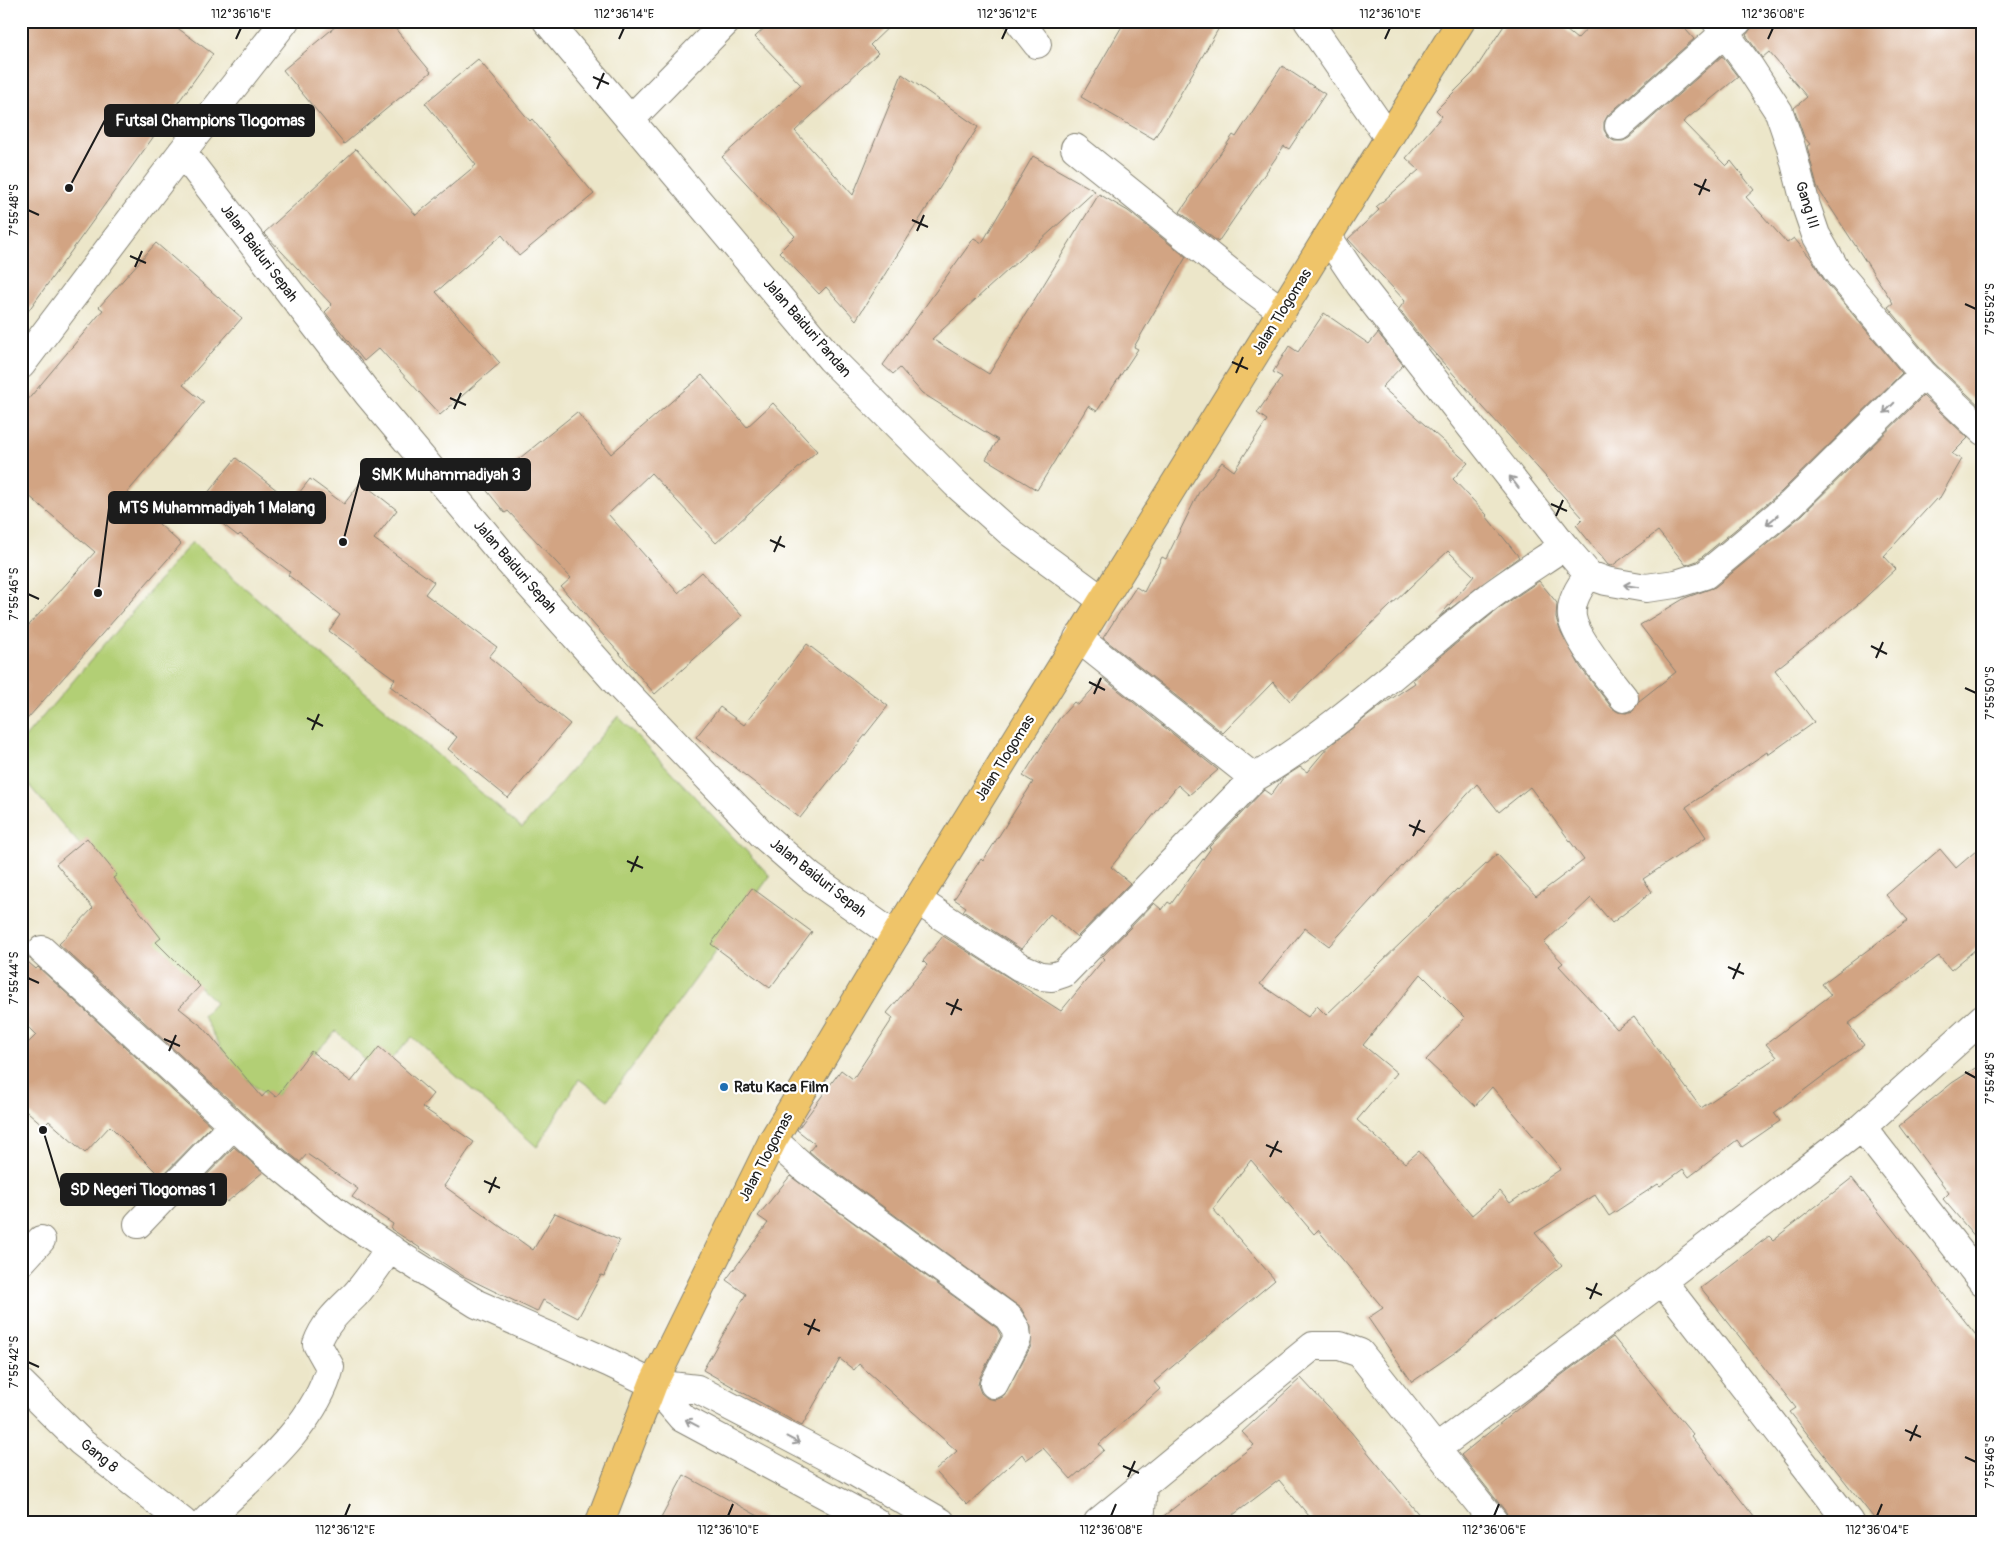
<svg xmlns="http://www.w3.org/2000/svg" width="2004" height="1543" viewBox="0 0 2004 1543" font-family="Pangolin,sans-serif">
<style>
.green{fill:#b2cf75;stroke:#677648}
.building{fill:#d2a483;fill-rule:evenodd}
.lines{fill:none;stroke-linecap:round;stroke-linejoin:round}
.minor-casing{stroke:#848172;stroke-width:30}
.major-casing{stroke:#848172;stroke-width:30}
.minor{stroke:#fff;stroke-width:28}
.major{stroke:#efc469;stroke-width:28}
.oneway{stroke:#999}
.ticks{fill:none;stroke:#1c1c1c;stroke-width:2}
.poi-dot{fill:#1f6fb2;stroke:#fff;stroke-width:2}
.labels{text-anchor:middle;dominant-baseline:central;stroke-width:4.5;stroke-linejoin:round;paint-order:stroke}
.street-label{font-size:15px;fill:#1c1c1c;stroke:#fff}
.poi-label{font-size:15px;font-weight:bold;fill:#1c1c1c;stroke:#fff;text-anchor:start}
.leader{fill:none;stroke:#1c1c1c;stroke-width:2}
.callout-dot{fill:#1c1c1c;stroke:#fff;stroke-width:2}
.callout{fill:#1c1c1c;stroke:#1c1c1c;stroke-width:2}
.callout-label{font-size:16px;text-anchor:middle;font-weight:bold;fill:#fff}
.neatline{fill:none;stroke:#1c1c1c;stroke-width:2}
.ticks-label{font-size:12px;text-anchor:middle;fill:#1c1c1c}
</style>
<rect width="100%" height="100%" fill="#fff"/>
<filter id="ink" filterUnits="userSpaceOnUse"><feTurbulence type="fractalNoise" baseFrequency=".02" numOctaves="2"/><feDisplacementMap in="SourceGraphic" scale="10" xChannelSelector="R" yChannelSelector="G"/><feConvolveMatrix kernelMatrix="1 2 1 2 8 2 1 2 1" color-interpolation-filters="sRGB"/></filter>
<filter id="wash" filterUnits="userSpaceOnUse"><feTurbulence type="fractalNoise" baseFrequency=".0096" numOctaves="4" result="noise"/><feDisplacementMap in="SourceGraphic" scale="20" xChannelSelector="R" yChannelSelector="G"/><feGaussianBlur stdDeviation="1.12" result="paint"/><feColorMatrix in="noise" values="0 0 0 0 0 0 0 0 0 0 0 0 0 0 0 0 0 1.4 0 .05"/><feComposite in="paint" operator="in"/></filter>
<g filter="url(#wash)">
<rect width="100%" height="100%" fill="#ece6c9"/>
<!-- green -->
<path class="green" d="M192 542 522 828 618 716 770 876 608 1100 579 1079 537 1147 412 1037 378 1073 336 1031 271 1101 232 1066 203 1016 216 1002 162 953 127 900 21 776V742Z"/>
<g id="blocks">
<!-- building -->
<path class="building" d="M21 21H168L213 54 21 321Z
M342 21H389L431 72 344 144 283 70Z
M772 21H895L870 45 878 53 795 131 853 195 902 74 978 127 856 320 826 287 819 294 779 252 795 236 722 157 801 85 755 37Z
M1125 21H1223L1154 139 1081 97Z
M1507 21H1555L1577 39 1594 21H1678L1694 39 1608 115 1604 122V130L1608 137 1614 141H1623L1629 138 1722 56 1738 77 1683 122 1726 166 1731 161 1754 190 1746 197 1787 243 1794 238 1813 261 1824 280 1902 373 1781 492 1697 561 1686 565 1658 531 1612 566 1608 565 1576 525 1583 518 1428 346 1399 309 1405 301 1348 239 1379 210 1376 207 1419 170 1406 158 1442 116 1436 110 1473 73Z
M1753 21H1983V409L1934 363 1888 307 1893 303 1817 187 1807 146 1810 144 1804 137 1794 108 1807 97 1769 52 1762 58 1746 35 1753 26Z
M478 59 530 121 532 119 594 194 519 256 502 235 436 292 500 363 440 415 379 348 364 361 325 312 332 305 264 233 356 149 416 215 476 165 425 103Z
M1282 66 1325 94 1289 149 1284 146 1218 242 1180 212 1233 135 1236 137Z
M1033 156 1095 191 932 339 989 374 1099 194 1128 211 1186 257 1134 347 1138 349 1097 411 1088 406 1037 490 986 459 998 440 922 393 900 368 893 374 883 365 974 238 982 243Z
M156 243 242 318 183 385 204 402 126 494 181 544 21 726V634L95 552 21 489V408L103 310 99 307Z
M1324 313 1369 344 1378 333 1403 365 1382 387 1468 463 1453 479 1487 515 1486 516 1519 557 1439 617 1474 576 1448 551 1290 701 1273 682 1223 733 1103 638 1136 587 1144 592 1162 557 1166 559 1199 492 1222 462 1234 471 1267 420 1257 413 1282 377 1273 372 1289 346 1298 352Z
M702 375 747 427 773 403 817 451 716 543 651 473 608 514 678 593 702 572 742 616 655 694 561 587 571 578 508 511 505 513 484 487 577 412 611 454Z
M1923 396 1968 438 1952 454 1962 459 1938 501 1936 499 1884 556 1896 569 1857 605 1775 670 1814 722 1768 755 1767 752 1686 807 1706 837 1643 879 1652 892 1612 923 1591 898 1544 943 1563 963 1559 966 1617 1029 1634 1017 1701 1108 1777 1057 1766 1044 1831 995 1822 984 1908 920 1886 895 1940 849 1956 868 1983 845V943L1951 970 1939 956 1848 1024 1864 1045 1774 1113 1780 1121 1742 1147 1737 1140 1689 1177 1683 1169 1660 1186 1658 1184 1609 1216 1595 1195 1535 1233 1562 1265 1457 1351 1412 1382 1368 1318 1383 1308 1318 1230 1314 1234 1251 1160 1213 1209 1275 1280 1154 1382 1160 1389 1099 1444 1104 1450 1071 1479 1043 1448 1026 1460 1022 1454 967 1505 935 1471 957 1451 859 1364 854 1370 840 1359 802 1426 703 1370 746 1294 726 1280 768 1223 758 1216 790 1176 997 1328 1001 1336 980 1377 978 1385 981 1393 987 1398 995 1400 1003 1397 1031 1346V1327L1021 1308 817 1158 809 1151 815 1144 797 1130 841 1070 853 1079 893 1018 887 1013 927 965 923 961 943 936 1061 1011 1104 959 1102 957 1154 903 1162 910 1168 902 1171 904 1211 848 1209 847 1264 790 1271 795 1283 778 1300 767 1307 772 1328 747 1382 705 1415 683 1413 680 1441 656 1498 609 1539 581 1557 603 1556 618 1560 630 1581 668 1612 708 1618 712 1626 713 1633 711 1639 701 1676 672 1640 625 1685 598 1715 587 1802 515ZM1477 784 1499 812 1530 787 1584 860 1536 896 1497 854 1458 890 1457 889 1326 1015 1317 1006 1308 1017 1260 984 1305 928 1329 946ZM1421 974 1465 1018 1426 1060 1475 1106 1492 1087 1561 1169 1510 1203 1500 1191 1472 1215 1419 1151 1405 1163 1357 1120 1397 1073 1363 1045Z
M236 458 292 502 310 479 344 504 361 482 397 510 374 539 434 582 425 594 497 647 489 657 570 724 508 798 448 749 457 737 390 686 395 679 329 631 340 615 288 575 290 572 240 534 238 536 198 505Z
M807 644 888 706 800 818 696 737 720 707 744 725Z
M1103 678 1218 770 1189 795 1178 785 1111 867 1130 883 1077 937 1050 914 1021 949 963 911 966 907 954 899 981 859 983 861 1033 782 1023 776 1059 719 1074 702 1078 705Z
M87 838 117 875 113 878 161 938 156 942 200 986 179 1008 204 1028 262 1097 268 1090 276 1097 311 1051 351 1082 379 1047 433 1094 422 1107 474 1142 444 1186 533 1250 555 1213 619 1240 604 1276 601 1275 578 1318 543 1300 537 1312 463 1276 391 1229 393 1224 352 1197 358 1189 307 1154 300 1162 275 1142 59 944 93 908 56 864Z
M752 888 812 932 770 988 711 944Z
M21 956 36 969 38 967 211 1126 161 1177 110 1126 85 1153 49 1121 44 1126 21 1106V1050L36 1035 21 1020Z
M1983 1063V1246L1943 1199 1949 1193 1899 1126 1952 1083Z
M234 1147 263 1172 227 1202 215 1187 205 1196 196 1186Z
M1852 1178 1983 1344V1522H1877L1790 1412 1796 1408 1701 1288 1769 1236 1773 1240Z
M1613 1337 1693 1434 1691 1436 1758 1522 1509 1521 1506 1512 1461 1455 1540 1391Z
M1301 1378 1351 1432 1425 1522H1314L1279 1480 1224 1522H1156L1254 1445 1242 1432Z
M684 1475 769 1522H659Z"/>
</g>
</g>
<g filter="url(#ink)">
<use href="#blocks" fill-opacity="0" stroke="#848172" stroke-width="1"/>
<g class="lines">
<defs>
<path id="minor" d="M547 21 831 359 956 484 1011 533 1102 600
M1019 21 1037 44
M1308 21 1388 137
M1716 21 1749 66 1779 112 1791 147 1806 206 1816 235 1836 270 1923 374 1983 431
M631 119 727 21
M1619 126 1738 21
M1075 148 1237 278 1282 311
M182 152 368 394 503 555 617 683 764 836 811 877 895 936
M1328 237 1360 285 1564 546 1589 575 1606 581 1646 588 1676 584 1705 575 1791 504 1923 374
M21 365 182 152 285 21
M1589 575C1579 587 1570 601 1572 617 1575 638 1610 680 1624 698
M1078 638 1254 778
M917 900 1020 967 1041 976 1052 977 1064 973 1254 778C1339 728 1411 657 1489 597 1513 579 1539 563 1564 546
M42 950 265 1154 339 1214 404 1258 477 1304 610 1363 653 1384 697 1389 846 1467 941 1522
M1862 1127 1983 1282
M773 1140 807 1170 1008 1317 1016 1329 1017 1339 994 1384
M138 1224 233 1125
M21 1262 41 1240
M1662 1281 1849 1522
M21 1383 81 1442 183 1522
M653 1384 682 1418 876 1522
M1436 1449 1662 1281 1862 1127 1983 1018
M205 1522C248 1479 315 1428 330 1367L317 1344C325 1322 339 1311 355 1295 368 1281 379 1263 390 1248
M1098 1522 1313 1346H1340L1360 1353 1494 1522
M1140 1522 1143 1486"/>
<path id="major" d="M600 1522 653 1384 773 1140 895 936 1461 21"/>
</defs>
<!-- minor casing -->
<use href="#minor" class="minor-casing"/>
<!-- major casing -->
<use href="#major" class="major-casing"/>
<!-- minor -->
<use href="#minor" class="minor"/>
<!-- major -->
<use href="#major" class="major"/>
</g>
<!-- one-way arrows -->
<defs><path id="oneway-shaft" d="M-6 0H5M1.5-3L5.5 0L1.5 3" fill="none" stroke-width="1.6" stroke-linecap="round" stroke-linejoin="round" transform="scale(1.25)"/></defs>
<g class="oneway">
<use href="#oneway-shaft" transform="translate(1889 408) rotate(135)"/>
<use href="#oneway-shaft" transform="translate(1514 482) rotate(-128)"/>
<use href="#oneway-shaft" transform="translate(1772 520) rotate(140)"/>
<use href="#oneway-shaft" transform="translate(1631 586) rotate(-171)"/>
<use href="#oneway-shaft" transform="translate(692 1423) rotate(-152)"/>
<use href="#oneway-shaft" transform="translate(793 1440) rotate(28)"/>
</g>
</g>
<!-- ticks -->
<path class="ticks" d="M236 39 241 28M619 39 624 28M1002 39 1007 28M1385 39 1390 28M1768 39 1773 28M593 77 609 84M597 89 604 73M1694 184 1710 191M1699 195 1706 179M28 210 39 215M912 220 928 227M917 231 924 215M130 256 146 263M135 267 142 251M1965 304 1976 309M1232 362 1248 369M1236 373 1243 357M450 398 466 405M454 409 461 393M1551 504 1567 511M1556 516 1563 500M770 540 785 547M774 552 781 536M28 594 39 599M1871 646 1887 654M1876 658 1883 642M1089 682 1105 690M1965 688 1976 693M1094 694 1101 678M307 718 323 726M312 730 319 714M1409 825 1425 832M1413 836 1420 820M627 861 643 868M631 872 638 856M1728 967 1744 974M28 978 39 983M1733 979 1740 963M946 1003 962 1010M951 1015 958 999M164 1039 180 1046M169 1051 176 1035M1965 1072 1976 1078M1266 1145 1282 1152M1270 1157 1278 1141M484 1181 500 1188M489 1193 496 1177M1586 1288 1602 1295M1590 1299 1597 1283M804 1324 820 1331M808 1335 815 1319M28 1362 39 1367M1905 1430 1921 1437M1910 1441 1917 1425M1965 1457 1976 1462M1123 1466 1139 1473M1128 1477 1135 1461M345 1516 350 1504M728 1516 733 1504M1111 1516 1116 1504M1494 1516 1499 1504M1877 1516 1882 1504"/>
<!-- markers -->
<circle class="poi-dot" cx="724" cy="1087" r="5"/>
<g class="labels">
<!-- street labels -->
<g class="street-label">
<text transform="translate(1807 205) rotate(73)">Gang III</text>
<text transform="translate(259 253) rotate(53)">Jalan Baiduri Sepah</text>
<text transform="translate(1282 312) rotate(-58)">Jalan Tlogomas</text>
<text transform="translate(807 328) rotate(49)">Jalan Baiduri Pandan</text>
<text transform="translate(515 567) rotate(49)">Jalan Baiduri Sepah</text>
<text transform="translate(1005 758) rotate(-58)">Jalan Tlogomas</text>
<text transform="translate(818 878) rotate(38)">Jalan Baiduri Sepah</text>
<text transform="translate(766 1157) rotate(-62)">Jalan Tlogomas</text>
<text transform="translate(99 1456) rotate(39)">Gang 8</text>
</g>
<!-- poi labels -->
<g class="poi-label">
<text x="734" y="1087">Ratu Kaca Film</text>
</g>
</g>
<!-- callouts -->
<path class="leader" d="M69 188L105 120M343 542L361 475M98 593L109 508M43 1130L61 1189"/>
<g class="callout-dot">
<circle cx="69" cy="188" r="5"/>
<circle cx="343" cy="542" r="5"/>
<circle cx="98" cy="593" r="5"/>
<circle cx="43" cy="1130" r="5"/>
</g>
<g class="callout">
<rect x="105" y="105" width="209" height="31" rx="5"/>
<rect x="361" y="459" width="169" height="31" rx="5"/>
<rect x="109" y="492" width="216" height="31" rx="5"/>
<rect x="61" y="1174" width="165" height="31" rx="5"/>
</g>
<g class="callout-label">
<text x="210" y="126">Futsal Champions Tlogomas</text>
<text x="446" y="480">SMK Muhammadiyah 3</text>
<text x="217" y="513">MTS Muhammadiyah 1 Malang</text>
<text x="143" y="1195">SD Negeri Tlogomas 1</text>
</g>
<!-- margin -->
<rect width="2004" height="1543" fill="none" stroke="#fff" stroke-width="55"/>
<rect x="28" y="28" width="1948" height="1488" class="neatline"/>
<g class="ticks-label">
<text x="241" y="18">112°36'16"E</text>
<text x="624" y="18">112°36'14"E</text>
<text x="1007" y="18">112°36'12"E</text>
<text x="1390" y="18">112°36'10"E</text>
<text x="1773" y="18">112°36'08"E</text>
<text transform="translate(14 210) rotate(-90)" y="4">7°55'48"S</text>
<text transform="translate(1990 309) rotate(-90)" y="4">7°55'52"S</text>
<text transform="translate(14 594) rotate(-90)" y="4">7°55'46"S</text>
<text transform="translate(1990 693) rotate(-90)" y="4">7°55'50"S</text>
<text transform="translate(14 978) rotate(-90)" y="4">7°55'44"S</text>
<text transform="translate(1990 1078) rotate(-90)" y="4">7°55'48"S</text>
<text transform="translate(14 1362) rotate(-90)" y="4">7°55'42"S</text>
<text transform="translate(1990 1462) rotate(-90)" y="4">7°55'46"S</text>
<text x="345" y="1534">112°36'12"E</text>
<text x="728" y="1534">112°36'10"E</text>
<text x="1111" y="1534">112°36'08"E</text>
<text x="1494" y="1534">112°36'06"E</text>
<text x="1877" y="1534">112°36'04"E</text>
</g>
</svg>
